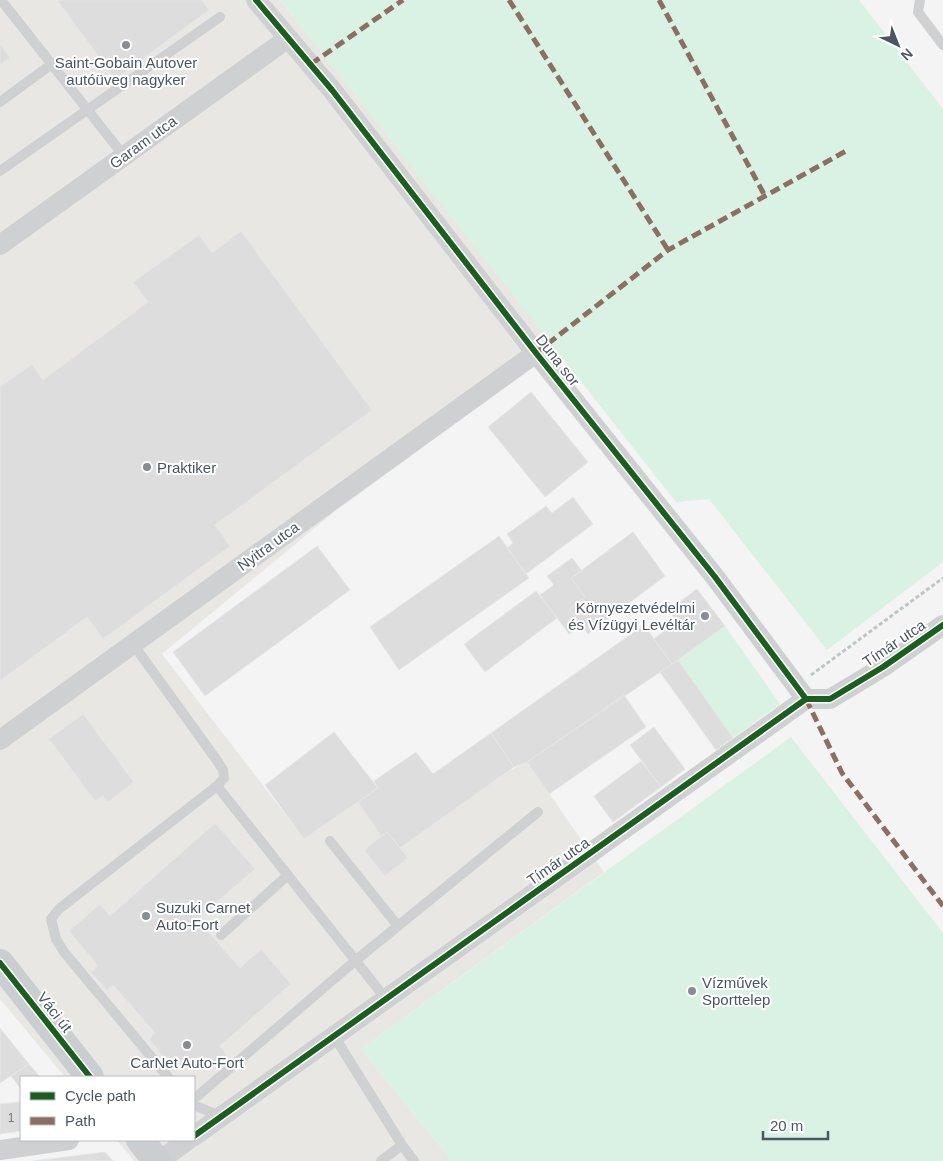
<svg xmlns="http://www.w3.org/2000/svg" width="943" height="1161" viewBox="0 0 943 1161" font-family="Arial,sans-serif">
<style>
.commercial{fill:#e8e7e3}
.green{fill:#d9f2e3}
.building{fill:#ddddde;stroke:#e5e6e7}
.lines{fill:none;stroke-linecap:round;stroke-linejoin:round}
.path{stroke:#bcc7c4;stroke-width:3;stroke-dasharray:4 2.5;stroke-linecap:butt}
.lane{stroke:#ced0d2;stroke-width:10}
.street{stroke:#ced0d2;stroke-width:20}
.primary{stroke:#caced1;stroke-width:28}
.quiet{stroke:#8d6e63;stroke-width:5;stroke-dasharray:10 5;stroke-linecap:butt}
.cycleway-casing{stroke:#fff;stroke-width:9}
.cycleway{stroke:#1b5e20;stroke-width:6}
.poi-dot{fill:#868d94;stroke:#fff;stroke-width:2}
.labels{text-anchor:middle;dominant-baseline:central;stroke-width:4;stroke-linejoin:round;paint-order:stroke}
.number-label{font-size:12px;fill:#707881}
.poi-label{font-size:15px;fill:#4a5661;stroke:#fff;text-anchor:start}
.street-label{font-size:15px;fill:#4a5661;stroke:#fff}
</style>
<rect width="100%" height="100%" fill="#f4f4f4"/>
<!-- commercial -->
<path class="commercial" d="M0 0H280L557 349 333 513 162 654 304 839 358 802 381 835 527 762 604 872 361 1049 452 1161H134L117 1140H194V1077H65L0 999Z"/>
<!-- green -->
<path class="green" d="M280 0H859L943 109V562L827 650 709 499 676 502Z
M725 626 780 704 733 738 678 660Z
M791 737 943 933V1161H452L361 1049Z"/>
<!-- building -->
<path class="building" d="M57 0H202L209 10 115 79Z
M0 43 10 58 0 65Z
M241 231 372 410 215 525 230 546 103 639 87 617 0 681V387L32 364 43 380 148 302 133 282 199 235 212 253Z
M531 392 588 462 545 497 488 427Z
M573 497 593 524 526 574 507 548 513 543 507 534 546 506 552 513Z
M633 532 665 576 588 634 569 609 585 597 571 578Z
M499 536 529 578 399 670 370 627Z
M317 546 350 590 205 696 173 652Z
M572 558 582 571 571 578 585 597 569 609 580 625 569 634 540 595 554 585 547 576Z
M697 589 725 626 672 664 654 639 676 622 669 610Z
M536 591 557 618 485 672 464 644Z
M644 625 672 664 527 762 514 767 491 733Z
M678 660 733 738 716 750 660 672Z
M624 695 646 727 549 794 527 762Z
M83 714 134 782 108 802 103 796 95 801 49 739Z
M654 727 685 769 661 787 630 745Z
M334 732 378 788 304 839 265 785Z
M491 733 514 767 400 848 387 832 381 836 358 802 378 788 374 781 416 752 433 774Z
M641 761 661 787 613 822 594 796Z
M215 823 255 869 197 919 240 968 261 949 291 984 220 1046 227 1055 218 1062 192 1067 162 1055 149 1039 155 1033 113 985 107 990 91 972 98 966 69 931 100 904 110 916Z
M387 832 408 858 385 876 364 850Z
M0 1028 29 1064 0 1083Z
M29 1064 40 1077H21V1089L11 1076Z
M21 1102V1131L0 1134V1104Z
M105 1152 113 1161H34Z"/>
<g class="lines">
<!-- path -->
<path class="path" d="M811 675 943 578"/>
<!-- lane -->
<path class="lane" d="M1 0 124 156
M920 0 918 12 943 45
M0 102 52 64
M0 171 220 17
M133 644 218 762 223 770 224 778 217 786 59 909 51 919 56 939 64 952 168 1077
M217 786 386 999
M330 841 398 926
M221 935 288 875
M334 1036 402 1145 414 1161
M194 1099 355 961 538 812
M194 1105 220 1116
M381 1161 402 1145"/>
<!-- street -->
<path class="street" d="M256 0 332 90 536 353 715 577 806 699
M0 245 287 39
M0 740 536 353
M194 1136 806 699H830L883 667 943 625
M0 1150 69 1140
M159 1161 188 1140"/>
<!-- primary -->
<path class="primary" d="M0 963 90 1077
M140 1140 157 1161"/>
<!-- quiet -->
<path class="quiet" d="M509 0 668 250
M659 0 765 196
M311 64 403 0
M536 353 668 250 846 151
M806 699 842 773 943 906"/>
<defs>
<path id="cycleway" d="M256 0 332 90 536 353 715 577 806 699
M0 963 90 1077
M194 1136 806 699H830L883 667 943 625"/>
</defs>
<!-- cycleway casing -->
<use href="#cycleway" class="cycleway-casing"/>
<!-- cycleway -->
<use href="#cycleway" class="cycleway"/>
</g>
<!-- markers -->
<g class="poi-dot">
<circle cx="126" cy="45" r="5"/>
<circle cx="147" cy="467" r="5"/>
<circle cx="705" cy="616" r="5"/>
<circle cx="146" cy="916" r="5"/>
<circle cx="692" cy="991" r="5"/>
<circle cx="187" cy="1045" r="5"/>
</g>
<g class="labels">
<!-- number labels -->
<g class="number-label">
<text x="11" y="1118">1</text>
</g>
<!-- poi labels -->
<g class="poi-label">
<text x="126" y="62" text-anchor="middle">Saint-Gobain Autover<tspan x="126" dy="17">autóüveg nagyker</tspan></text>
<text x="157" y="467">Praktiker</text>
<text x="695" y="607" text-anchor="end">Környezetvédelmi<tspan x="695" dy="17">és Vízügyi Levéltár</tspan></text>
<text x="156" y="907">Suzuki Carnet<tspan x="156" dy="17">Auto-Fort</tspan></text>
<text x="702" y="982">Vízművek<tspan x="702" dy="17">Sporttelep</tspan></text>
<text x="187" y="1062" text-anchor="middle">CarNet Auto-Fort</text>
</g>
<!-- street labels -->
<g class="street-label">
<text transform="translate(143 142) rotate(-36)">Garam utca</text>
<text transform="translate(558 360) rotate(52)">Duna sor</text>
<text transform="translate(268 546) rotate(-36)">Nyitra utca</text>
<text transform="translate(894 643) rotate(-34)">Tímár utca</text>
<text transform="translate(558 861) rotate(-35)">Tímár utca</text>
<text transform="translate(55 1012) rotate(52)">Váci út</text>
</g>
</g>
<!-- legend -->
<rect x="20" y="1076" width="175" height="65" fill="#ffffff" stroke="#b7bbc0"/>
<rect x="30" y="1092" width="25" height="8" fill="#1b5e20" stroke="#b7bbc0"/>
<text x="65" y="1101" font-size="15" fill="#4a5661">Cycle path</text>
<rect x="30" y="1117" width="25" height="8" fill="#8d6e63" stroke="#b7bbc0"/>
<text x="65" y="1126" font-size="15" fill="#4a5661">Path</text>
<!-- north arrow -->
<g transform="translate(898 45) rotate(137)" stroke="#ffffff" stroke-width="4" paint-order="stroke">
<path d="M0-4L9 19L0 12L-9 19Z" fill="#4a5661"/>
<text y="-8" font-size="14" font-weight="bold" text-anchor="middle" fill="#4a5661">N</text>
</g>
<!-- scale -->
<path d="M763 1131v8h65v-8" fill="none" stroke="#4a5661" stroke-width="2.5"/>
<text x="770" y="1131" font-size="15" fill="#4a5661" stroke="#ffffff" stroke-width="4" paint-order="stroke">20 m</text>
</svg>
